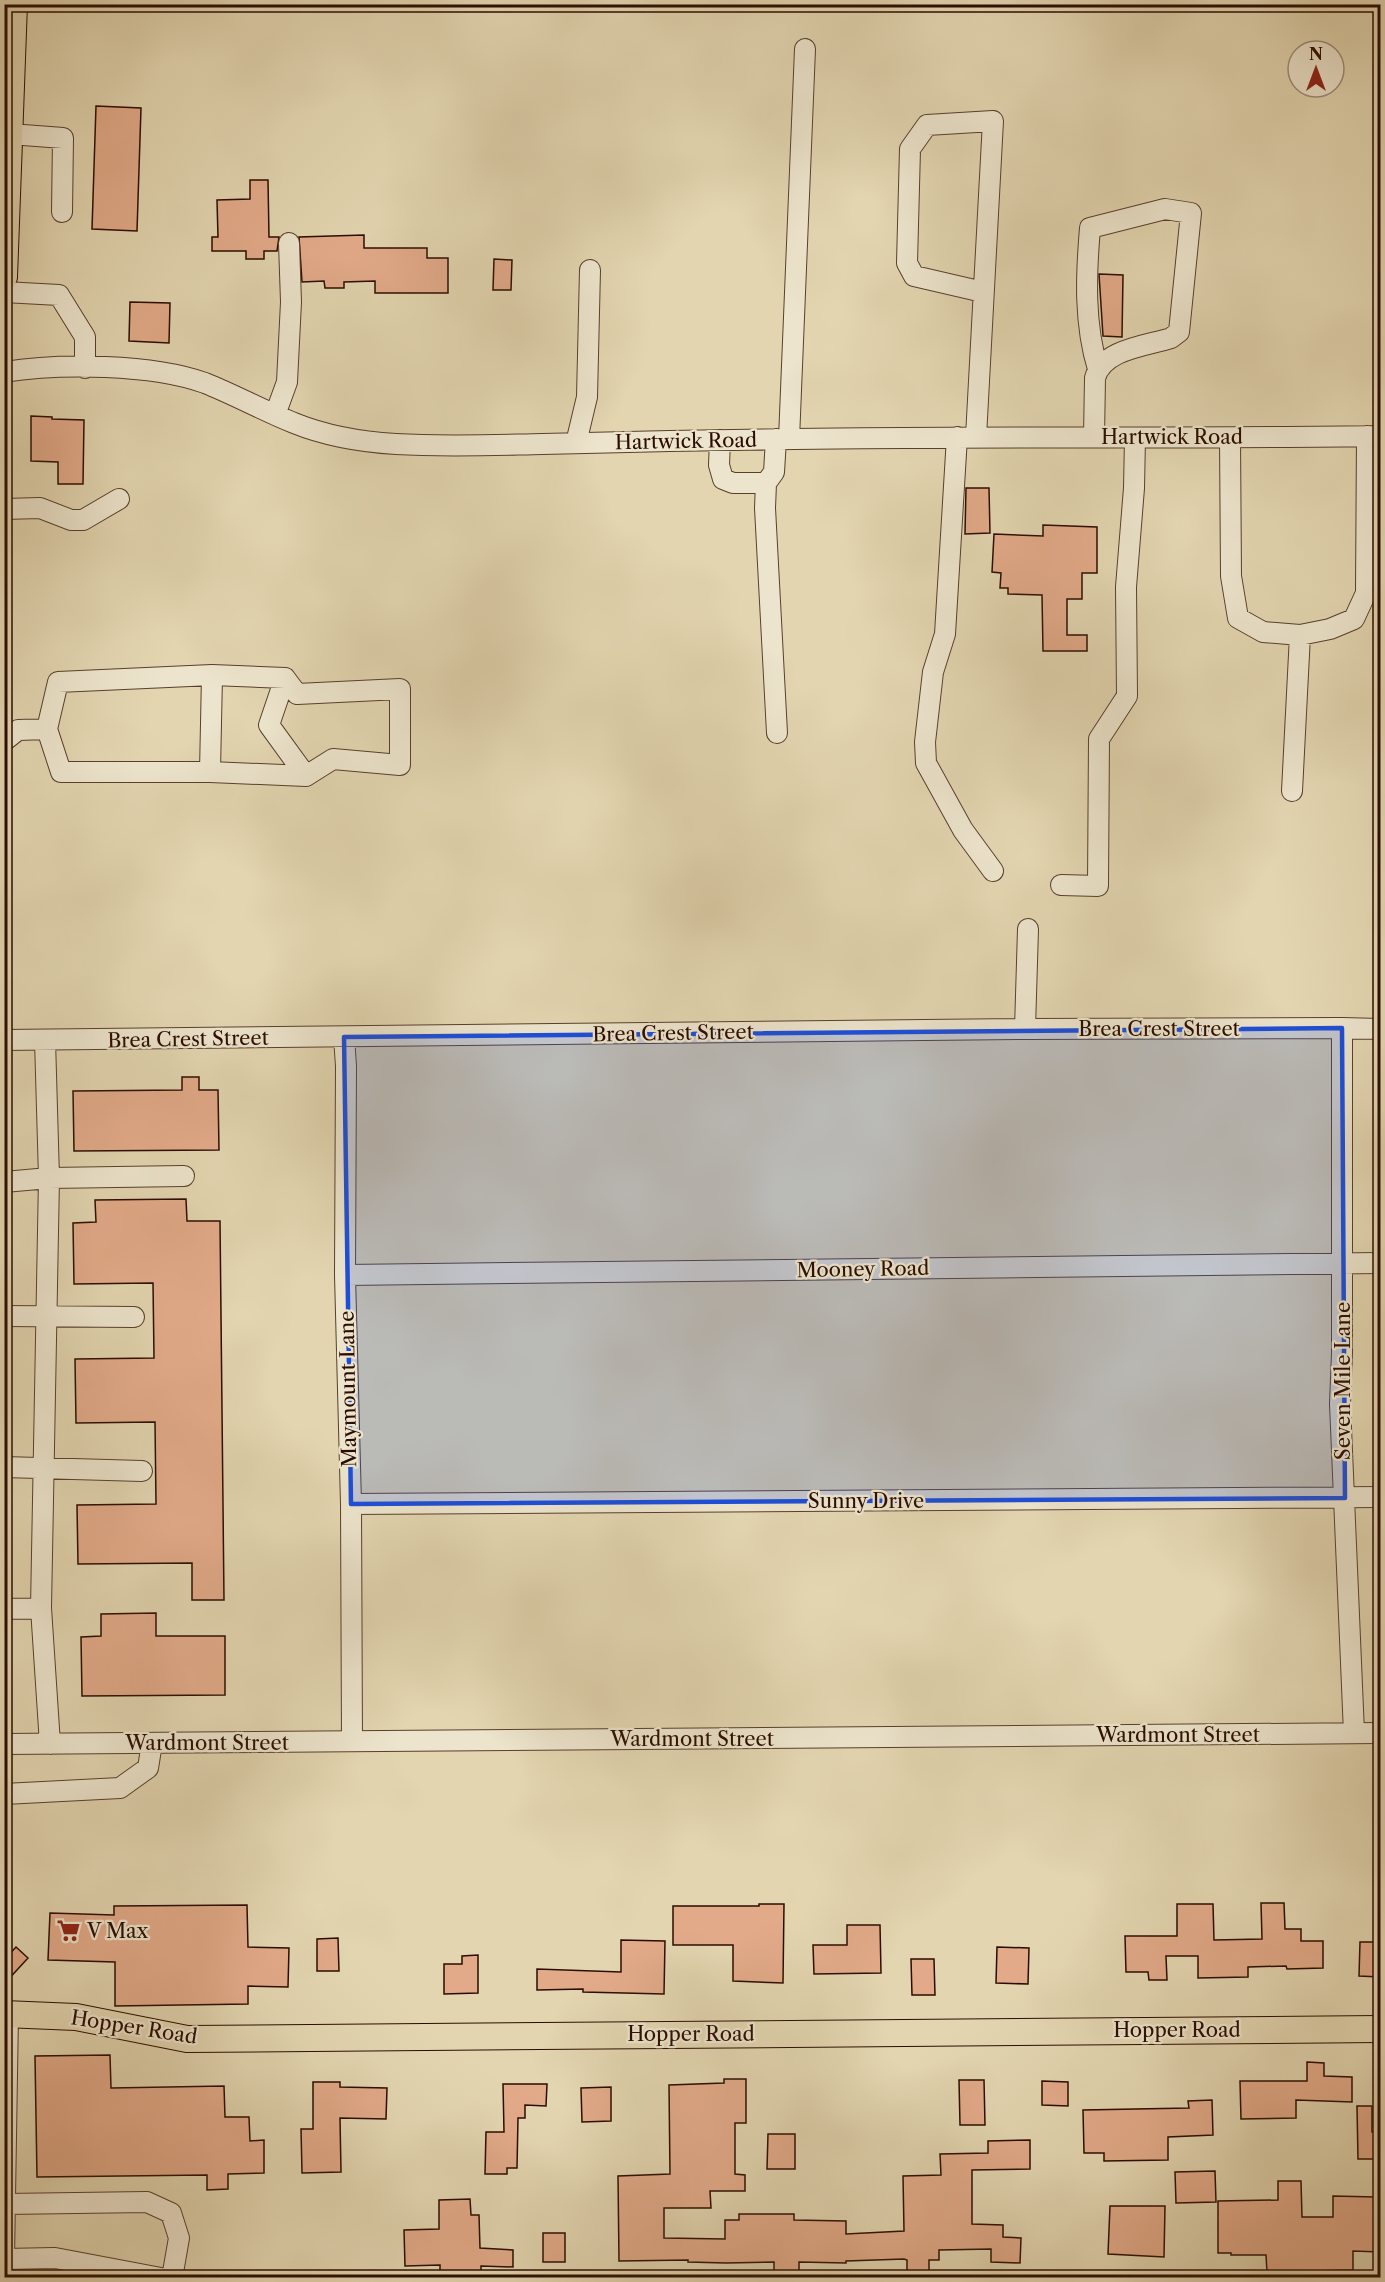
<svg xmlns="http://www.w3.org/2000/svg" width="1385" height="2282" viewBox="0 0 1385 2282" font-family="'Libre Caslon Text',serif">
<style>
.building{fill:#e2aa89;stroke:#2b0d00;stroke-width:1.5}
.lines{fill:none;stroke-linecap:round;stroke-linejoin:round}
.minor-casing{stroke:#593f2c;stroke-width:22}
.major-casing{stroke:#2b0d00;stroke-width:28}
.minor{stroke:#ece4cc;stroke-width:20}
.major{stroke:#e2d5b0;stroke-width:26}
.marked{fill:#1d4ed8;fill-opacity:0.2;stroke:#1d4ed8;stroke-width:4.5;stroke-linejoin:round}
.labels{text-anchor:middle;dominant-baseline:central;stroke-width:4.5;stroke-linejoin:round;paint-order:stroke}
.street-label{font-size:20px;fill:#2b0d00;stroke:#ece4cc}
.poi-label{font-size:20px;fill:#2b0d00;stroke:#ece4cc;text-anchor:start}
</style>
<rect width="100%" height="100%" fill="#e2d5b0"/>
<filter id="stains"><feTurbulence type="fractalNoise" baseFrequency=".00333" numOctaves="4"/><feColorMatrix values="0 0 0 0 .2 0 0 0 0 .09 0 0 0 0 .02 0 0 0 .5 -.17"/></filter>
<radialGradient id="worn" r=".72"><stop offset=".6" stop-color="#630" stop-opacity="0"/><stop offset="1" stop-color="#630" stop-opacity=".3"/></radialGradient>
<!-- building -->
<path class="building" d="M96 106 141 108 137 231 92 229Z
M250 180H268L269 237H279L277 251H264V259H246V251H212V237H218L217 200 250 199Z
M364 235V248H427V258H448V293H375V281L344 282V288H325L324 281 302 282 299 237Z
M494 259 512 260 511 290H493Z
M1099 274 1123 275 1122 337 1103 336Z
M130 302 170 303 169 343 129 341Z
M31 416 52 417V419L84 420 83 484H58V462L31 461Z
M966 488H989L990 533 965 534Z
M1043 525 1097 527V573H1082V599H1067V635H1087V651H1043L1042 595 1008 594V588H1000L1001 573 992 572 994 534 1043 536Z
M182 1077H199V1090H218L219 1150 74 1151 73 1091 182 1090Z
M186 1199 187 1221H220L224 1600H192V1563L78 1564 77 1505 156 1504 155 1422 76 1423 75 1359 154 1358 153 1283 74 1284 73 1223 96 1222 95 1200Z
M156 1613V1636H225V1695L82 1696 81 1637 101 1636V1614Z
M1261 1903H1284L1285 1929H1301V1941H1323V1968L1287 1969 1286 1966 1248 1967V1977L1198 1978V1956H1166L1167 1980H1149L1148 1972H1126L1125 1936H1177V1904H1213L1214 1940 1262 1939Z
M759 1904H784L783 1983 733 1981V1945H673V1906H759Z
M247 1905 248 1947 289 1948 288 1987 248 1986V2004L115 2006V1962L48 1960 50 1913 114 1915V1906Z
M847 1925H880L881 1973 814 1974 813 1945H847Z
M338 1938 339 1971H317V1939Z
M621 1940 665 1941 664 1994 583 1992V1989L537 1990V1969L621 1972Z
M1360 1942H1380V1977L1359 1976Z
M16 1947 28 1958 4 1984V1960Z
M997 1947 1029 1948 1028 1984 996 1983Z
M478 1955V1993L444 1994V1964H462V1956Z
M911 1959H934L935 1995H912Z
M110 2055 111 2088 224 2086 225 2117H249L250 2141 264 2140V2173L228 2174V2189L207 2190V2175L37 2177 35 2056Z
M1307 2062 1324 2063V2076L1352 2077V2102L1296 2100V2118L1241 2119 1240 2081H1307Z
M724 2079H746V2123H735V2174L745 2175V2191H710L711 2208H664V2238L725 2239V2220H739V2214H794V2220L846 2221V2234L904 2231 903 2176 941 2175 940 2154 988 2153V2141L1030 2140V2169L972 2170V2224L1003 2225V2237L1021 2238 1020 2263 991 2262V2249L939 2250V2260H929V2277H907V2260L904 2259 846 2261V2263L799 2262V2277H774V2262L726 2263 688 2262V2260L619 2261 618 2176 670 2174 669 2085 724 2083Z
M959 2080H984L985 2125H960Z
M1042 2081 1068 2082V2106L1042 2105Z
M313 2082H340V2087L387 2088 386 2119 340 2118 341 2172 302 2173 301 2129H313Z
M503 2084H547L546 2106 525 2105V2118H518L517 2168H507V2174H485L486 2132H504Z
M611 2087V2121L582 2122 581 2088Z
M1212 2100 1213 2135 1168 2137V2160L1104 2161V2153H1084L1083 2110 1189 2108 1188 2101Z
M1357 2106H1372V2132H1380V2159H1358Z
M768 2134H795V2169H767Z
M1215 2171 1216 2202 1176 2203 1175 2172Z
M1278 2181H1301L1302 2217H1333V2196L1376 2197V2211H1380V2252L1353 2251V2270L1267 2272 1266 2255H1231V2253H1218V2201L1278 2200Z
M470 2199 471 2215H479L480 2248 513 2250V2267L481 2266V2274L440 2275V2265L405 2266 404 2230 439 2229V2200Z
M1110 2206H1165L1164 2257 1108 2254Z
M543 2233H565V2262H543Z"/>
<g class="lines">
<defs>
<path id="minor" d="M10 134 63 138 62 212
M4 292 59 295 85 337V368
M4 372C60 363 152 364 205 383 235 395 264 411 294 423 326 436 362 442 396 444 445 447 494 445 543 444 627 442 710 440 794 439 990 436 1185 439 1380 436
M275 415 287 382 291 302 289 243
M957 437 945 634 933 672 925 742 926 763 963 830 993 871
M976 437 993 121 927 125 910 149 907 263 914 276 983 292
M1094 437 1095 378C1103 349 1146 346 1171 338L1179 332 1191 213 1165 209 1090 228C1086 275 1084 324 1098 369
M1230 438 1231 576 1238 618 1263 632 1300 635
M776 439 774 472 766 483 765 508 777 733
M789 439 805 49
M720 440 719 465 723 479 733 483H766
M576 443 587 397 590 270
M4 509 40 508 71 520H83L119 499
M212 675 285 678 297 694 400 689V765L333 759 306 776 210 772H61L47 729 58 682Z
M285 678 269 725 306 776
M4 741 18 730 47 729
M210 772 212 675
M1292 791 1300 635 1330 629 1354 619 1366 593 1367 436
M1061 885 1098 886 1099 739 1127 696 1126 587 1134 488 1135 438
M1342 1028V1353L1340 1404 1354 1733
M1025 1029 1028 929
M344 1037 346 1066 345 1275 351 1504 352 1741
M4 1040 1025 1029 1342 1028 1380 1029
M45 1040 49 1178 41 1608 50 1744
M4 1182 49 1178 184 1176
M345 1275 1380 1263
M4 1316 134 1317
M4 1467 142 1471
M351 1504 1380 1497
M4 1609 41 1608
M4 1744 1380 1733
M4 1794 120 1788 148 1768 152 1743
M5 2204 147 2202 171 2213 179 2238 172 2278
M4 2259 8 2014
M4 2259 55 2258 161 2278"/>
<path id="major" d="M4 277 14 4
M4 2014 76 2017 187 2039 1380 2029"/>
</defs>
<!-- minor casing -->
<use href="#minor" class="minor-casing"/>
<!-- major casing -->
<use href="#major" class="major-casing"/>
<!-- minor -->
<use href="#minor" class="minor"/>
<!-- major -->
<use href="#major" class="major"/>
</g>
<!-- marked area -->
<path class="marked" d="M1342 1028 1345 1498 351 1504 344 1037Z"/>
<!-- icons -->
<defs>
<symbol id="supermarket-bare" viewBox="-9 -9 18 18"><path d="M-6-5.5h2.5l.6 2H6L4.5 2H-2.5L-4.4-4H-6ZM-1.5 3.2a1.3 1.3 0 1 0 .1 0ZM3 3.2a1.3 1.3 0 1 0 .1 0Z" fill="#8f2418" stroke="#ece4cc" stroke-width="2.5" paint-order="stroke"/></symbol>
</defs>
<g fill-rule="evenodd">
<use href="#supermarket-bare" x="52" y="1914" width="33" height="33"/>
</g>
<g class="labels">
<!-- street labels -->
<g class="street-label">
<text x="1172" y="437">Hartwick Road</text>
<text transform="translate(686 441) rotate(-1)">Hartwick Road</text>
<text x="1159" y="1029">Brea Crest Street</text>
<text transform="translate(673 1033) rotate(-1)">Brea Crest Street</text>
<text transform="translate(188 1039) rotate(-1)">Brea Crest Street</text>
<text transform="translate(863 1269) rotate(-1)">Mooney Road</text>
<text transform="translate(1343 1381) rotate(-90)">Seven Mile Lane</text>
<text transform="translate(348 1389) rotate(-91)">Maymount Lane</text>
<text x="866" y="1501">Sunny Drive</text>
<text x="1178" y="1735">Wardmont Street</text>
<text x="692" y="1739">Wardmont Street</text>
<text x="207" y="1743">Wardmont Street</text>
<text transform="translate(134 2027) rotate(9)">Hopper Road</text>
<text x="1177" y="2030">Hopper Road</text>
<text x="691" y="2034">Hopper Road</text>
</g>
<!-- poi labels -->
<g class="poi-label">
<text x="87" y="1931">V Max</text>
</g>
</g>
<!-- margin -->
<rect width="1385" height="2282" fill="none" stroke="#e2d5b0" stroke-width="24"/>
<rect x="6" y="6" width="1373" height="2270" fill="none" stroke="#2b0d00" stroke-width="3"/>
<rect x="12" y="12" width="1361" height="2258" fill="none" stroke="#2b0d00" stroke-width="1.5"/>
<!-- north arrow -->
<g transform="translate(1316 69)"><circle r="28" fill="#ece4cc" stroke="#9f8e7a" stroke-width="1.5"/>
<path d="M0-4.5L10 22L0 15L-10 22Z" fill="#8f2418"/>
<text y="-9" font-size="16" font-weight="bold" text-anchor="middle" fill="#2b0d00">N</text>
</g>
<rect width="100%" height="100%" filter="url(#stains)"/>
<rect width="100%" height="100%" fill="url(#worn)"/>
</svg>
